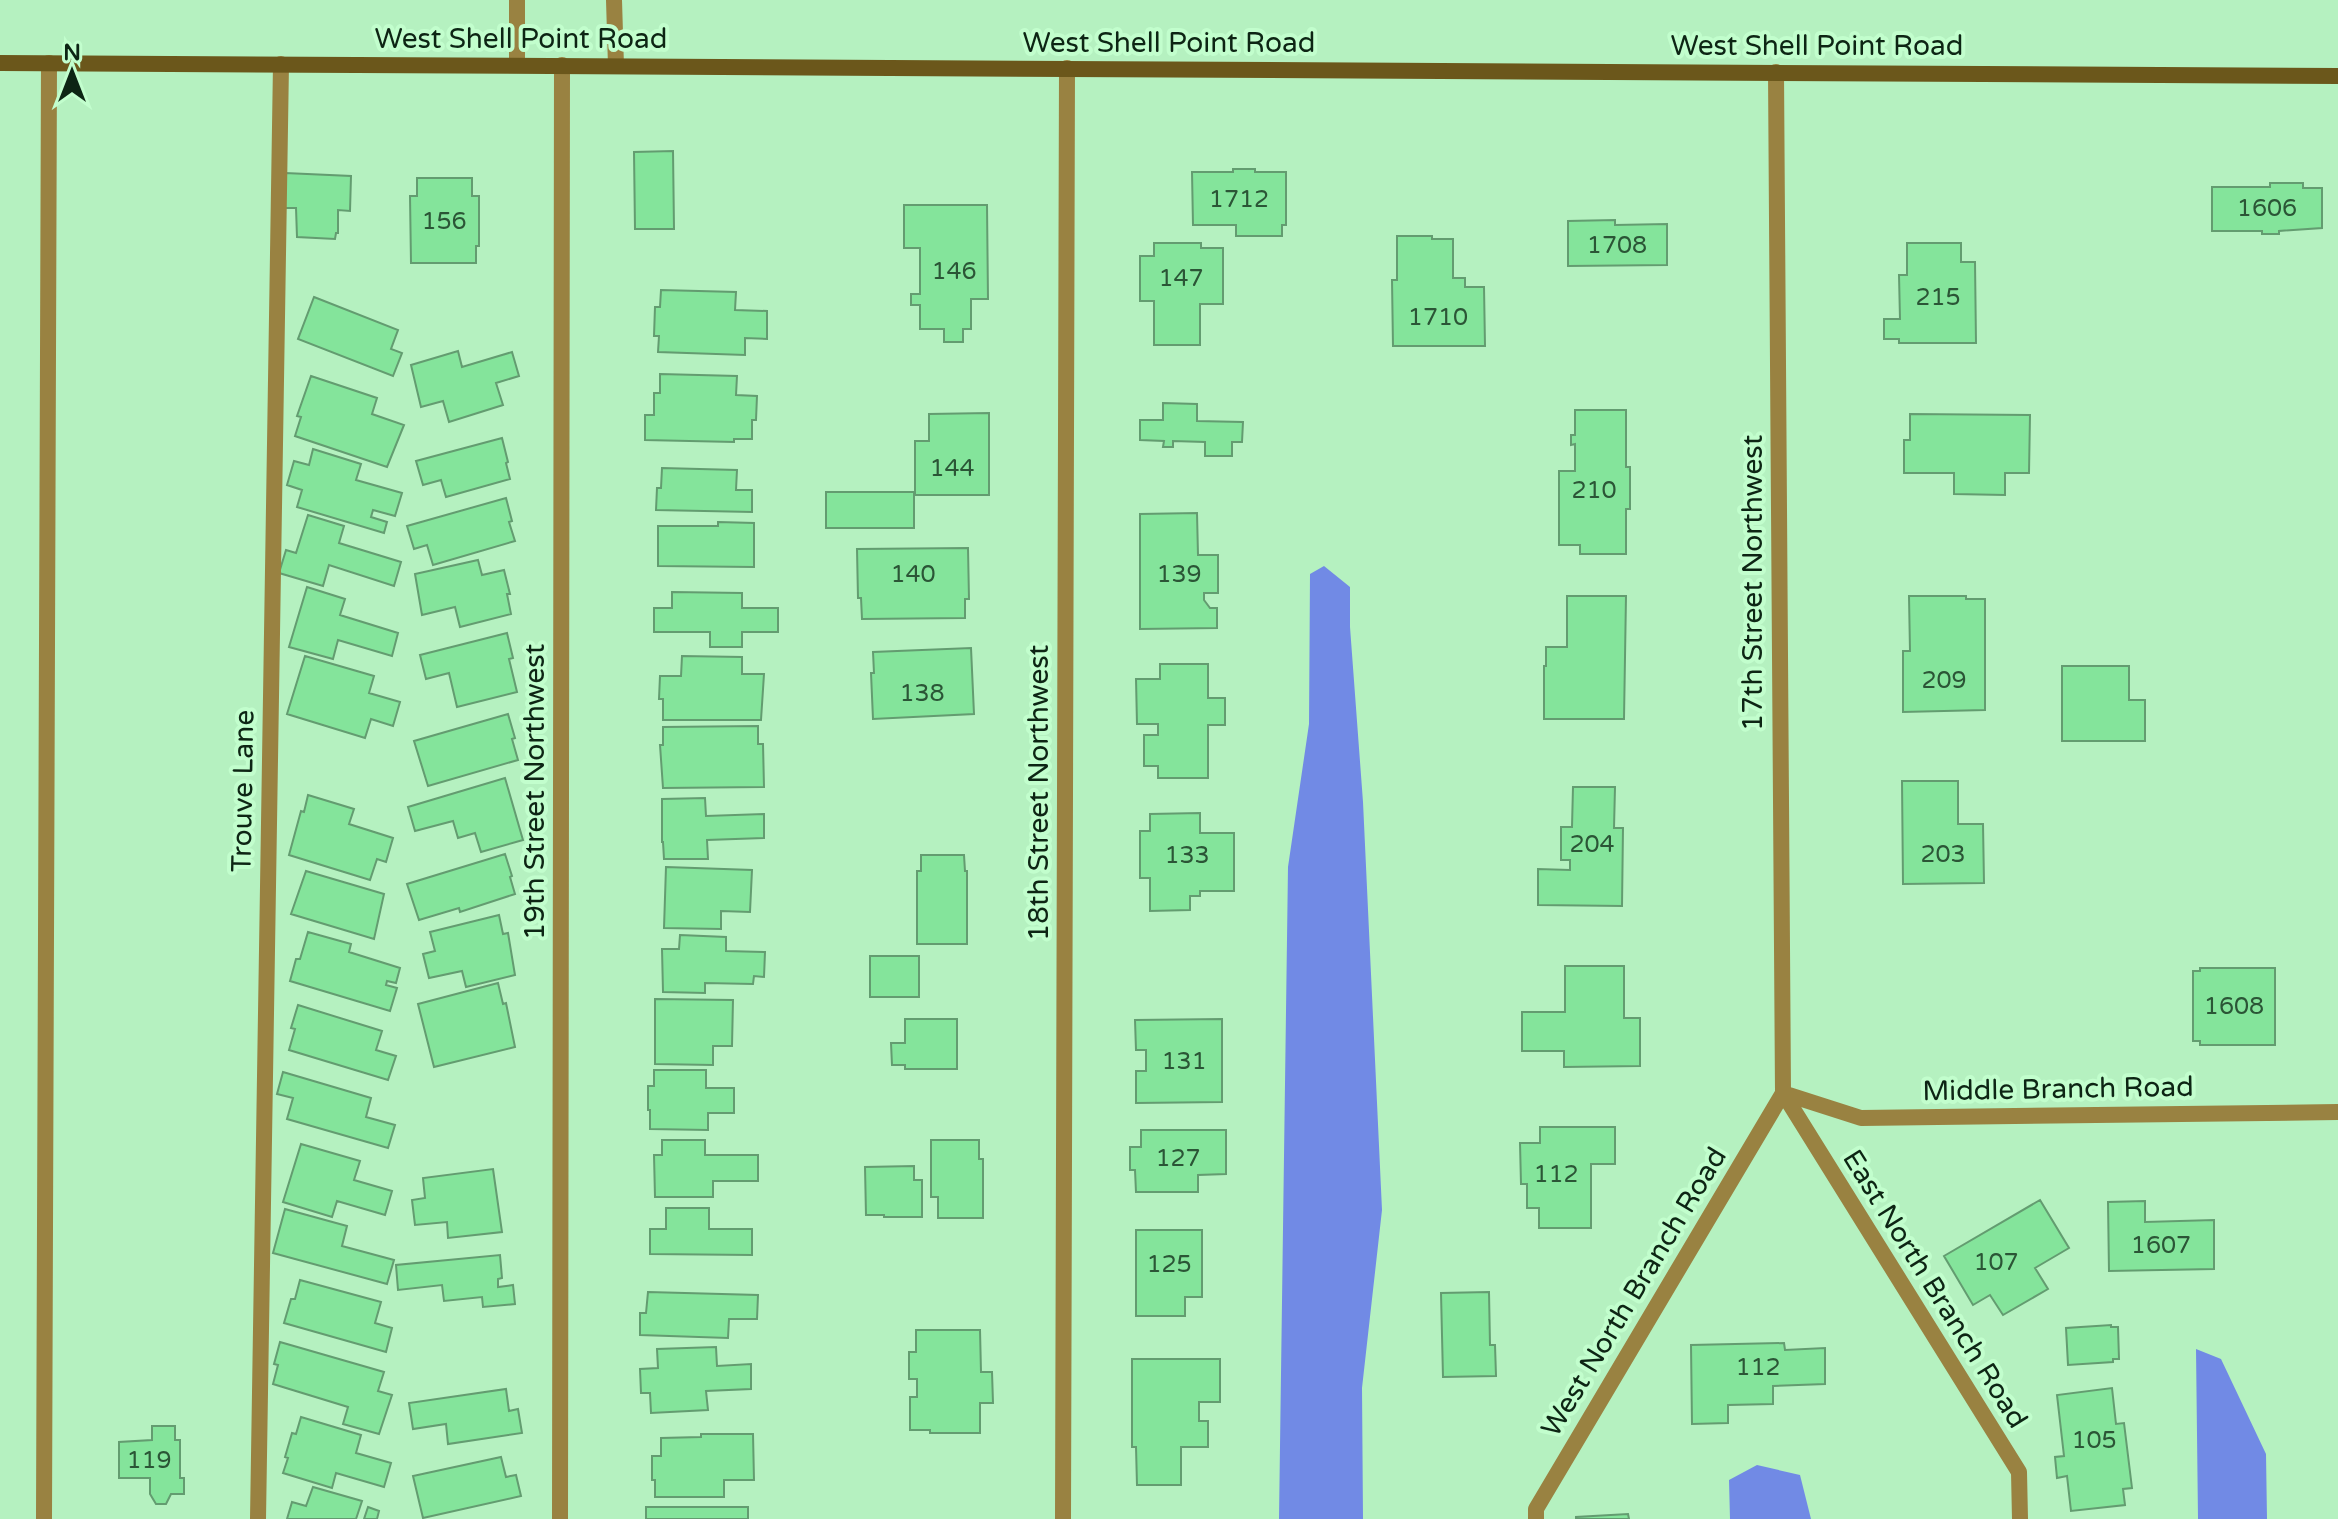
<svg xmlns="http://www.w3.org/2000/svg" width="2338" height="1519" viewBox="0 0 2338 1519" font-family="'Varela Round',sans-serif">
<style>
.water{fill:#718ae5}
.building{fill:#84e49b;stroke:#639c70;stroke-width:2}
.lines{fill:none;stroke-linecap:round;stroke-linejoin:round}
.street{stroke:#998241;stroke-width:16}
.secondary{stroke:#6b571b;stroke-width:16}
.labels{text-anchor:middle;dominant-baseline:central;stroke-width:8;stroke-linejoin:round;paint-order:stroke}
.number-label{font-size:24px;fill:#2b5536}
.street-label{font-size:28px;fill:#0d2514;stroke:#c2fecd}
</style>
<rect width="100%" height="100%" fill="#b5f1c0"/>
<!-- water -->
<path class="water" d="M1324 566 1350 587V627L1363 802 1382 1210 1362 1388 1363 1519H1279L1288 867 1309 724 1310 574Z
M2196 1349 2221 1359 2266 1454 2267 1519H2198Z
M1757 1465 1800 1475 1811 1519H1730L1729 1480Z"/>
<!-- building -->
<path class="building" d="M673 151 674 229H635L634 152Z
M1233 169H1255V172H1286V225H1282V236H1236V225H1193L1192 172H1233Z
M285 173 351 176 350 211 338 210V233H336L335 239 297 237 296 208H284Z
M417 178H472V196H479V246H476V263H411L410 196H417Z
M2270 183H2303V188H2322V228L2279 231V234H2262V231H2212V187H2270Z
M904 205H987L988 299H971V329H963V342H944V329H920V305H911V294H920V248H904Z
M1615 220V225L1667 224V265L1568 266V221Z
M1397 236H1432V239H1453V278H1465V287H1484L1485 346H1393L1392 280H1397Z
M1154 243H1201V248H1223V304H1200V345H1154V301H1140V256H1154Z
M1907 243H1961V262H1975L1976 343H1899V339H1884V319H1900L1899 275H1907Z
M661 290 736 292 735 310 767 311V339L745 338V355L658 352 659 336H654L655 307H660Z
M314 297 398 330 391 349 402 353 393 376 298 339Z
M458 351 462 367 512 352 519 376 496 383 503 405 449 422 443 401 421 407 411 365Z
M660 374 737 376 736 395 757 396 756 420H752V439H734V442L645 440V415H654V393H660Z
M311 376 377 398 372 414 404 425 387 467 295 436 301 417 297 416Z
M1163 403 1197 404V421L1243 422 1242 442H1232V456H1205V442L1173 441V447H1163L1164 441 1140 440V420H1163Z
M1575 410H1626V467H1630V509H1626V554H1580V545H1559V471H1575V444L1571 445V435H1575Z
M989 413V495H915V441H929V414Z
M1910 414 2030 415 2029 473H2005V495L1954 494V473H1904V440H1910Z
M502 438 508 462 506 463 510 479 446 497 441 480 423 485 416 461Z
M313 449 361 464 356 480 402 493 395 516 373 510 371 517 387 522 384 533 297 507 302 490 287 485 294 461 309 465Z
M662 468 737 470 736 490H752V512L656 510 657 488H661Z
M826 492H914V528H826Z
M506 498 512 521 509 522 515 541 433 565 427 545 414 549 407 526Z
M1197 513 1198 555H1218V593H1204V600L1210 608H1217V628L1140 629V514Z
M308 515 344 526 339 543 401 562 394 586 329 565 323 586 279 573 286 550 296 553Z
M718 522 754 523V567L658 566V526H718Z
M968 548 969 599H965V618L862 619 861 598H858L857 549Z
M478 560 482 575 504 570 510 594H507L511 614 460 627 455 607 422 615 415 574Z
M307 587 345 599 340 615 398 633 392 656 338 640 333 659 289 647Z
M672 592 742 593V608H778V632H742V647H710V632H654V608H672Z
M1567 596H1626L1624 719H1544V666H1546V647H1567Z
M1909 596H1966V599H1985V710L1903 712V651H1910Z
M507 633 513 658 509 659 517 692 457 707 449 673 426 679 420 655Z
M971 648 974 714 873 719 871 673H874L873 652Z
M305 656 374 676 369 693 400 702 393 726 371 719 365 738 287 714Z
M682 656 742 657V674H764L761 720H663V699H659L660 676H681Z
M1160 664H1208V698H1225V725H1208V778H1158V766H1144V735H1158V724H1137L1136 679H1160Z
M2062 666H2129V700H2145V741H2062Z
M508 714 515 738 512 739 518 760 428 786 414 741Z
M758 726V744H763L764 787 663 788 660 745H663V727Z
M505 778 523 840 481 852 475 833 458 838 453 821 415 831 408 807Z
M1902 781H1958V824H1983L1984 883 1903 884Z
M1573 787H1615L1614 828H1623L1622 906 1538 905V869L1570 870V860H1561V827H1572Z
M308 795 354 809 349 824 393 838 386 862 377 859 370 880 289 855 301 811 304 812Z
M705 798 706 816 764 814V838L707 840 708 859H664L663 842H662V799Z
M1200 813V833H1234V891H1200V896H1190V910L1150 911V878H1140V831H1150V814Z
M505 854 512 876 510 877 515 894 460 912 459 908 419 920 407 884Z
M921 855H964L965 871H967V944H917V871H921Z
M666 867 752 870 750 912 721 911V929L664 928Z
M306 871 384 894 374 939 291 914Z
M499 915 503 934 508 933 515 975 466 987 462 971 429 978 423 954 435 951 430 932Z
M308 932 351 944 349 952 400 968 396 983 387 981 386 985 397 988 390 1011 290 981 296 959H300Z
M680 935 726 937V951L765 952 764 977 754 976 753 984 705 983V993L663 992 662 949H679Z
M870 956H919V997H870Z
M1565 966H1624V1018H1640V1066L1564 1067V1051H1522V1012H1565Z
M2200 968H2275V1045H2200V1041H2193V971H2200Z
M498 983 503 1004 506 1003 515 1047 434 1067 418 1004Z
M655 999 733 1000 732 1046H713V1065L655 1064Z
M298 1005 382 1031 376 1050 396 1056 388 1080 289 1050 295 1029 291 1028Z
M905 1019H957V1069H905V1065H892L891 1043H905Z
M1222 1019V1102L1136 1103V1071H1146V1050H1136L1135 1020Z
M654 1070H706V1088H734V1113H708V1130L650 1129V1110H648V1086H654Z
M283 1072 371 1098 366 1117 395 1125 388 1148 287 1119 293 1098 277 1094Z
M1540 1127H1615V1164H1591V1228H1539V1208H1527V1184H1521L1520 1143H1540Z
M1141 1130H1226V1174L1198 1175V1192H1136L1135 1170H1130V1147H1141Z
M662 1140H705V1155H758V1181H713V1197H655L654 1155H662Z
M931 1140H979V1159H983V1218H938V1197H931Z
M301 1144 360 1161 354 1180 392 1191 385 1215 337 1201 332 1217 283 1202Z
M914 1166V1180H922V1217H884V1215H866L865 1167Z
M493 1169 502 1232 448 1238 447 1222 415 1225 412 1200 425 1198 423 1178Z
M2040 1200 2069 1248 2035 1268 2048 1289 2003 1315 1990 1295 1973 1305 1944 1256Z
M2145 1201V1222L2214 1220V1269L2109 1271 2108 1202Z
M666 1208H709V1229H752V1255L650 1254V1229H666Z
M285 1209 347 1226 342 1246 394 1260 387 1284 273 1253Z
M1136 1230H1202V1297H1185V1316H1136Z
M500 1255 502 1278 498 1279V1287L513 1285 515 1304 483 1307 482 1297 444 1301 442 1285 398 1290 396 1265Z
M300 1280 381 1302 375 1323 392 1328 386 1352 284 1323 291 1299H295Z
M648 1292 758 1295 757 1319H729L728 1338 640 1335V1313H646Z
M1489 1292 1490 1345H1495L1496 1376 1443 1377 1441 1293Z
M2111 1325V1327H2118L2119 1359H2113V1362L2068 1365 2066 1328Z
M916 1330H980L981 1372H992L993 1403H980V1433H930V1430H910V1397H917V1379H909V1352H916Z
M280 1342 384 1372 378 1391 392 1395 379 1434 343 1424 348 1407 273 1384 278 1365 274 1364Z
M1784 1343 1785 1350 1825 1348V1384L1773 1386V1404L1728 1405V1423L1692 1424 1691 1345Z
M716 1347 717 1366 751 1364V1389L706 1391 708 1410 651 1413 650 1393H641L640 1369 658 1368 657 1349Z
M1132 1359H1220V1402H1199V1421H1208V1447H1181V1485H1137L1136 1447H1132Z
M2112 1388 2116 1424 2124 1423 2132 1488 2123 1489 2125 1505 2071 1511 2067 1476 2057 1478 2055 1457 2064 1456 2057 1395Z
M506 1389 509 1411 518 1409 522 1433 448 1444 446 1424 413 1429 409 1403Z
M301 1417 361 1435 356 1453 391 1463 384 1487 336 1473 332 1488 283 1473 288 1458 285 1457 292 1433 296 1434Z
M152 1426H175V1440H180V1478H184V1494H171L166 1504H156L150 1494V1478H119V1442L152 1440Z
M701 1434H753L754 1480H724V1497H655V1480H652V1456H661V1438L701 1437Z
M501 1457 506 1477 516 1475 521 1496 423 1518 413 1476Z
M313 1487 362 1501 356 1519H287L292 1502 306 1506Z
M368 1507 379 1511 377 1519H364Z
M646 1507H748V1519H646Z
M1628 1514 1629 1519H1576V1517Z"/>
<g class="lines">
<!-- street -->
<path class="street" d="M517 0V65
M614 0 616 66
M1776 72 1783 1093
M1783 1093 1861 1118 2338 1112
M1783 1093 2019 1472 2020 1519
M44 1519 49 63
M258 1519 281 64
M560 1519 562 65
M1063 1519 1067 68
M1536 1519V1509L1783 1093"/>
<!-- secondary -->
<path class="secondary" d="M0 63 2338 76"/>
</g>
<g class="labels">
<!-- number labels -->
<g class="number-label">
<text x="1239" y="199">1712</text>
<text x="2267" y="208">1606</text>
<text x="444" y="221">156</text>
<text x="1617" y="245">1708</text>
<text x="954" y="271">146</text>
<text x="1181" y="278">147</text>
<text x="1938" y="297">215</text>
<text x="1438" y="317">1710</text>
<text x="952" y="468">144</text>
<text x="1594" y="490">210</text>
<text x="913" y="574">140</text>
<text x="1179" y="574">139</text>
<text x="1944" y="680">209</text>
<text x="922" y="693">138</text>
<text x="1592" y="844">204</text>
<text x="1943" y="854">203</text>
<text x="1187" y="855">133</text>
<text x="2234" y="1006">1608</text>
<text x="1184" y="1061">131</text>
<text x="1178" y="1158">127</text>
<text x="1556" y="1174">112</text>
<text x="2161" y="1245">1607</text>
<text x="1996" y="1262">107</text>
<text x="1169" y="1264">125</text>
<text x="1758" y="1367">112</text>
<text x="2094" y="1440">105</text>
<text x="149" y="1460">119</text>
</g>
<!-- street labels -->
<g class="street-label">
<text x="521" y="39">West Shell Point Road</text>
<text x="1169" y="43">West Shell Point Road</text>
<text x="1817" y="46">West Shell Point Road</text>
<text transform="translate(1753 583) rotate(-90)">17th Street Northwest</text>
<text transform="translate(243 791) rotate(-89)">Trouve Lane</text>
<text transform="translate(535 792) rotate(-90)">19th Street Northwest</text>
<text transform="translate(1039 793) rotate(-90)">18th Street Northwest</text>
<text transform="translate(2058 1089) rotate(-1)">Middle Branch Road</text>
<text transform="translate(1935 1289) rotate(58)">East North Branch Road</text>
<text transform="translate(1634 1292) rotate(-59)">West North Branch Road</text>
</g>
</g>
<!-- north arrow -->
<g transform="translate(72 72)" stroke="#c2fecd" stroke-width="6" paint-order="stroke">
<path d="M0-6L14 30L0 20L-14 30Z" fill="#0d2514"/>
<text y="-12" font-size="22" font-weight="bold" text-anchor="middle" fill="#0d2514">N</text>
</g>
</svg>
